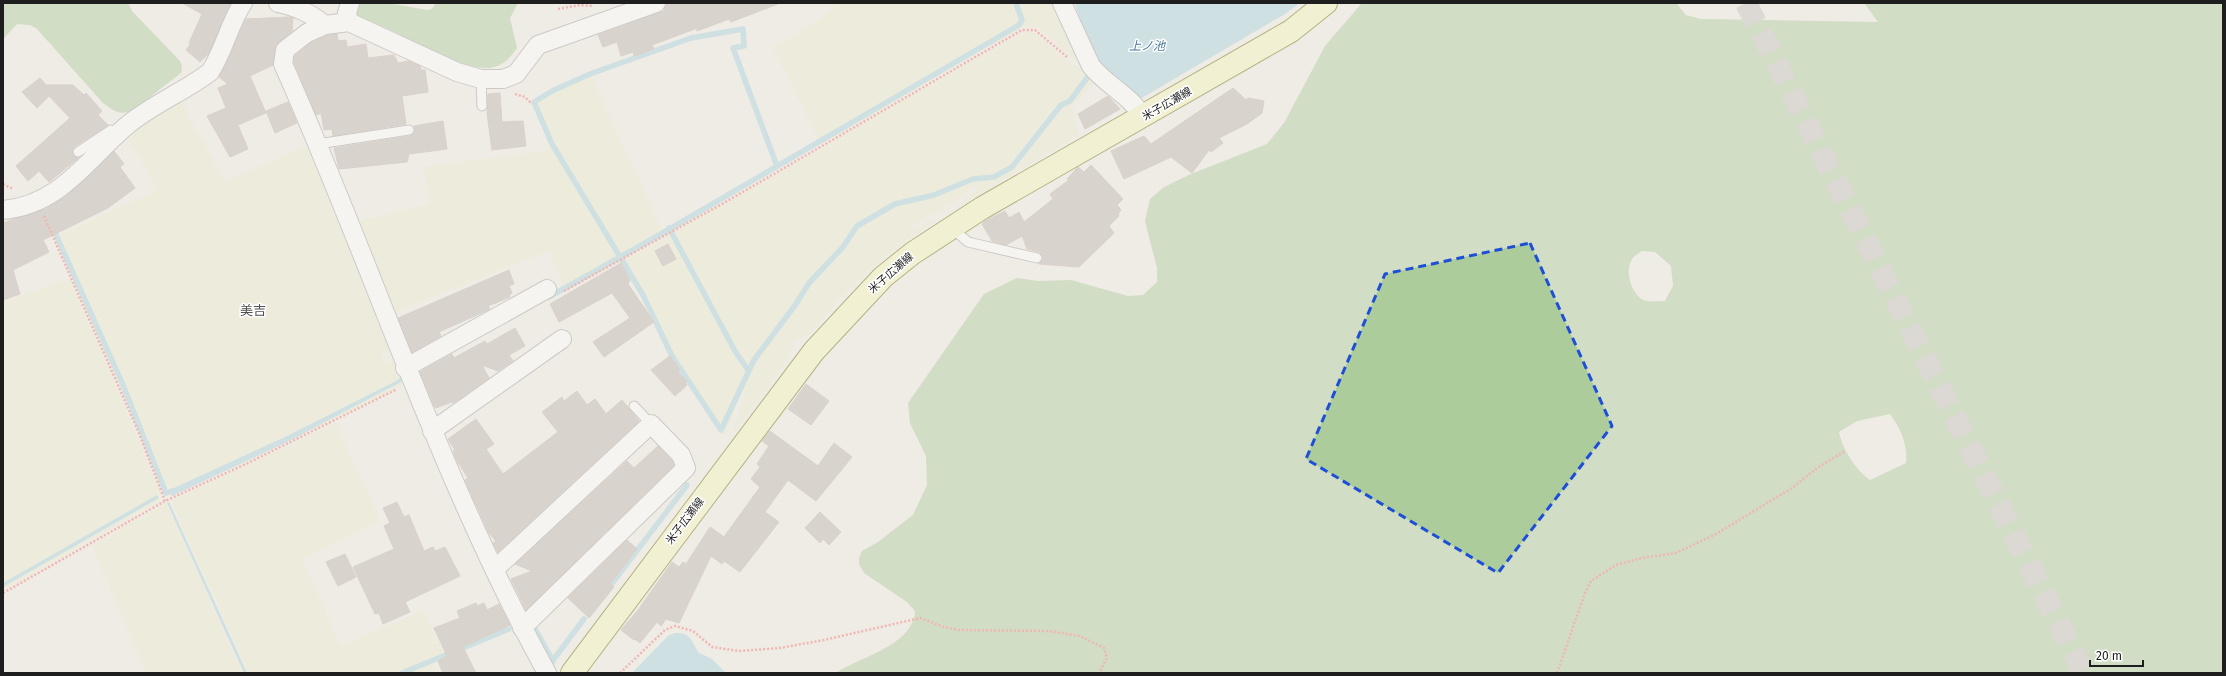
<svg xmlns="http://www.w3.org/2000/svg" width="2226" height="676" viewBox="0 0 2226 676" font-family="'Fira Sans','Noto Sans JP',sans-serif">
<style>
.farmland{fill:#ecedd1}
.forest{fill:#adcc9c;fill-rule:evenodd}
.water{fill:#a7d2db}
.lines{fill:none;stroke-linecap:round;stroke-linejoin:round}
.stream{stroke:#a7d2db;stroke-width:5.5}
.building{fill:#bfb7b2;stroke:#c0b1a8}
.highway-tunnel{stroke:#c5c2bd;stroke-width:22;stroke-dasharray:22 11;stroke-linecap:butt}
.lane-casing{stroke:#a2a2a2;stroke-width:11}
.street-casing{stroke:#a2a2a2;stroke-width:20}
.secondary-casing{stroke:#6c710a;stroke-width:24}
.path{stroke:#f47771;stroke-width:2.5;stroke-dasharray:2 2;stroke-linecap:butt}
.lane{stroke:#fff;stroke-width:9}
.street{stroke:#fff;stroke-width:18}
.secondary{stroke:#f7f6bb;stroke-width:22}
.marked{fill:none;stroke:#1d4ed8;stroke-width:3;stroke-dasharray:8 5;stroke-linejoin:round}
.labels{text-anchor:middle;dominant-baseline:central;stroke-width:3;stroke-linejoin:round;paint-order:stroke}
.street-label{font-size:11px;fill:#1e1e1e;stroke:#fff}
.water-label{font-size:12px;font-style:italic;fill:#49779b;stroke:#fff}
.quarter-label{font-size:13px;fill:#515151;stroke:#fff}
</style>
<rect width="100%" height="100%" fill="#efebe5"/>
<!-- farmland -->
<path class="farmland" d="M831 3H1057L1081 63 1066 54 1039 28 1032 26 1024 27 821 145 772 46 795 36 834 8Z
M1029 31 1041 37 1064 59 1095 76 1092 85 1072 109 1079 135 953 210 978 188 976 185 950 205 911 226 912 229 943 215 885 257 838 300 811 333 795 340 782 369 733 433 732 431 745 392 742 390 726 436 717 428 696 392 671 356 656 322 622 262 1016 36Z
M590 73 664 234 565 288 548 251 391 314 354 222 430 204 423 167 551 150 532 101Z
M180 99 225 182 311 144 391 349 381 353 385 364 395 360 405 384 323 425 171 496 170 494 165 495 132 413 56 237 157 190 126 134Z
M70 278 160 490 157 492 160 501 3 590V302Z
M336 423 380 521 302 559 341 646 424 610 445 656 431 662 437 673H248L171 501Z
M166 503 242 673H146L92 546Z"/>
<!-- forest -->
<path class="forest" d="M3 3H128L132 11 180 61 182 66 181 73 133 110C120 116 114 111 103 103L37 29 30 25 17 24 3 39Z
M357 3H388L427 10 432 9 436 3H518L510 18 517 48C509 60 499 69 484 68 446 65 400 30 361 18L356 14Z
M1362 3H1676L1686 15 1701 19 1878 22 1864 3H2223V673H836C861 656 913 646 915 611L907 602 864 573 859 564V558L862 551 878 542 913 515 927 485 926 456 910 423 908 403 984 294 1017 278 1038 281 1071 280 1128 296 1143 295 1157 282V268L1145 221 1150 199 1164 187 1191 174 1267 144 1284 123 1325 46ZM1642 251 1655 252 1671 266 1673 286 1665 301C1657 301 1646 303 1640 298 1630 289 1625 271 1632 259 1634 256 1639 253 1642 251ZM1890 414C1901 429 1908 445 1906 463L1870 480C1856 470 1842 449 1839 432L1857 421Z"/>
<!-- water -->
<path class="water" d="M1075 3H1300L1285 14 1140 99 1099 62 1081 24Z
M401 376 403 381 289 441 172 496 170 493 166 495 165 492 287 436 398 380Z
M157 495 159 498 3 587V583Z
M169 502 247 673H244L167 503Z
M675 633C692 632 691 642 699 653L712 659 726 673H632L668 636Z"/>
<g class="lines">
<!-- stream -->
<path class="stream" d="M777 166 733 48 744 46 743 29 691 38 590 74 554 90 534 102 552 144 643 295 672 356 721 430 754 360 796 304 809 283 843 247 857 226 895 204 934 195 973 179 994 177 1012 167 1061 105 1070 101 1092 71
M53 228 123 385 166 493 172 491
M669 228 735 351 748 370
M549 297 661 234 1019 25 1022 20 1016 3
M607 590 687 485
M534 627 553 661
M547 668 584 619
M402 673 509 629"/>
</g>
<!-- building -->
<path class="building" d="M182 3H231L209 53 200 62 186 50 190 45 189 43 202 14Z
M666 3H778V4L731 22 729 19 697 31V28L692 30 652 45 654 49 634 56 633 52 621 56 617 42 603 47 598 35 664 11Z
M290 17 293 18 292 31 279 42 275 48 273 65 250 76 266 113 238 125 248 149 230 157 207 116 226 108 218 88 228 84 219 77 246 19Z
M337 34 338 41 346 40 347 47 366 44 368 58 394 55 398 63 409 61 420 66 421 70H425L428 92 402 96 406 124 333 136 332 129 324 130 321 113 316 115 294 63 295 56 312 42 328 35Z
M40 78 46 85H73L84 95 86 93 102 111 98 115 108 125 74 147 73 155 78 158 49 182 39 171 28 181 16 166 70 118 49 96 37 108 22 92Z
M1233 88 1246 100 1248 98 1264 101 1262 113 1247 124 1219 138 1223 143 1211 152 1209 150 1192 173 1171 157 1124 179 1111 151 1144 136 1151 144Z
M500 93 502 122 523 121 526 146 492 150 487 113 488 94Z
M1108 96 1120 109 1085 129 1078 114Z
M288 102 297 123 275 133 266 111Z
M443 121 447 149 409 154 407 162 339 169 334 148 410 136 415 132 414 126Z
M114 151 124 164 120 167 135 188 108 208 43 240 49 252 13 270 20 294 3 300V223L46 209 64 198Z
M1091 165 1123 199 1117 205 1121 210 1118 214 1119 216 1109 226 1114 233 1079 267 1039 264 1043 260V256L1039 252 1027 249 1022 236 1006 245 992 241 982 224 985 221 1005 211 1009 218 1019 212 1024 222 1053 199 1050 194 1069 180 1067 179 1078 167 1084 172Z
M668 244 676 259 663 266 655 251Z
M621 263 630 280 628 284 654 322 604 357 593 342 630 318 612 293 559 322 550 304Z
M509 270 514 284 509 286 512 293 509 295 510 297 488 306 490 309 439 332 441 336 412 352 398 318Z
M515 328 525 346 509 355 513 361 498 371 482 365 489 378 453 403 452 402 436 408 434 406 420 372 452 354 454 358 485 341 487 344Z
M670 356 680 370 678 372 687 381 685 383 687 385 675 396 651 370Z
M806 384 829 401 811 425 788 409Z
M577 391 587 405 595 399 606 414 622 400 639 421 498 552 493 543 496 541 489 533 465 480 468 478 457 461 453 451 455 450 448 439 476 419 494 444 486 449 503 474 558 432 542 412 562 397 564 401Z
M770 431 818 466 834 443 852 457 816 501 788 480 765 512 779 522 740 572 724 561 722 564 711 556 679 623 666 619 661 626 657 622 640 643 635 639 634 640 621 630 638 610 672 562 679 567 683 562 686 564 710 527 724 537 760 487 751 479 760 467 757 464 769 446 762 441Z
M658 446 672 461 674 465 526 610 511 579 532 571 515 564 627 461 634 468Z
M397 502 404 517 409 515 424 551 433 547 435 551 445 547 460 576 405 602 410 612 383 624 379 613 375 614 353 567 394 549 384 526 390 523 383 508Z
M820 512 841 532 829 545 823 539 820 543 805 528Z
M627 540 637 549 610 584 614 587 589 618 568 598Z
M345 554 356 577 338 586 326 562Z
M476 603 477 606 484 603 487 610 499 604 510 625 463 647 476 673H443L438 661 447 656 434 628 460 618 457 611Z"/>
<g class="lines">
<!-- highway-tunnel -->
<path class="highway-tunnel" d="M1746 3 2084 673"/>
<defs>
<path id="lane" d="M481 79 482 106
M318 144 409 130
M78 152 111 130
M952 228 968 242 1037 258
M634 406 651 424"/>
<path id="street" d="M278 3C297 7 310 13 325 25
M1062 3 1091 66C1106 85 1130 95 1143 117
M349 22 347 13 350 3
M3 210C62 205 89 156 130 123 155 103 185 91 210 72 224 51 229 24 243 3
M405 368 547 289
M432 431 562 339
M495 569 651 424 681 455 686 468 522 628
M547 673C440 479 373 266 283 64L285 50 307 33 325 25 349 22 457 72 481 79H503L516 74 538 45 656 3"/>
<path id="secondary" d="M572 673 814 351 883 277 913 253 982 208 1291 31 1326 3"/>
</defs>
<!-- lane casing -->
<use href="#lane" class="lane-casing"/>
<!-- street casing -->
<use href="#street" class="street-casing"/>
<!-- secondary casing -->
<use href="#secondary" class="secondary-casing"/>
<!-- path -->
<path class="path" d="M558 9 580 5 592 6
M515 94 525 97 532 104
M3 184 13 189
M44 216 139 433 165 501
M564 291 722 204 1022 30H1035L1067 57
M3 593 165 501 248 463 397 389
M620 673 665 630 675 626 693 631 712 647 739 651 780 648 824 640 920 618 944 627 959 630 1049 631 1080 636 1104 648 1107 658 1099 673
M1557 673 1585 593 1591 581 1616 565 1642 558 1676 553 1716 534 1792 488 1817 468 1845 451"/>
<!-- lane -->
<use href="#lane" class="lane"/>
<!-- street -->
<use href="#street" class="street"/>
<!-- secondary -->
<use href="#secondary" class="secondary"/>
</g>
<!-- marked area -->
<path d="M0 0H2226V676H0ZM1530 243 1612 426 1498 573 1306 459 1385 274Z" fill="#efebe5" fill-opacity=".55" fill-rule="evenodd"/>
<path class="marked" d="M1530 243 1612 426 1498 573 1306 459 1385 274Z"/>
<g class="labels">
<!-- street labels -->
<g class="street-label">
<text transform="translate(1167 104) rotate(-30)">米子広瀬線</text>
<text transform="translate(891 273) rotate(-41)">米子広瀬線</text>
<text transform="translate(685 521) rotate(-53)">米子広瀬線</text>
</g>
<!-- water labels -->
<g class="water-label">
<text x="1147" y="46">上ノ池</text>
</g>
<!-- quarter labels -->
<g class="quarter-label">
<text x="253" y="310">美吉</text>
</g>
</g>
<!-- border -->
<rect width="2226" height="676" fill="none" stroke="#1e1e1e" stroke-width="8"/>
<!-- scale -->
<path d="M2090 660v6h53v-6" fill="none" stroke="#1e1e1e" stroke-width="2"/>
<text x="2096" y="660" font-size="12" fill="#1e1e1e" stroke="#ffffff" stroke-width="3" paint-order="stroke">20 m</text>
</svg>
